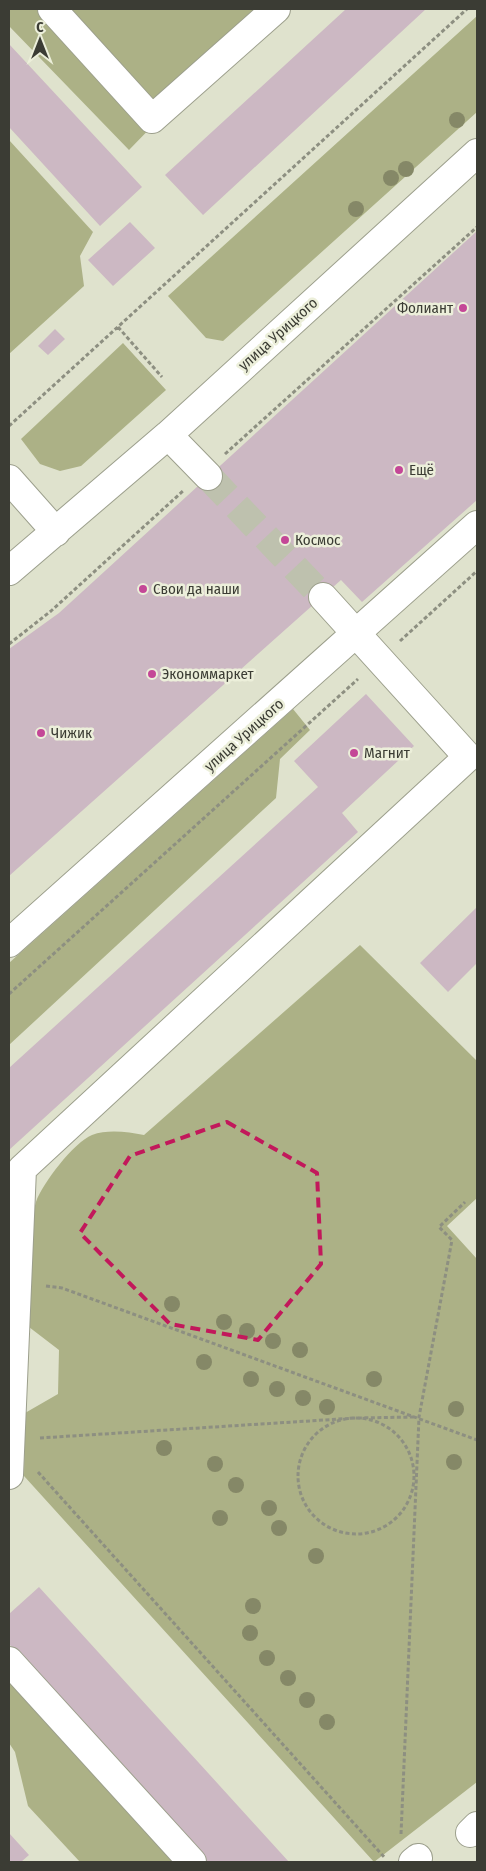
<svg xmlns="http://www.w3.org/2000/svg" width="486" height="1871" viewBox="0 0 486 1871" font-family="'Fira Sans Condensed',sans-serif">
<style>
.green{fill:#acb186}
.building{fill:#ccb8c3}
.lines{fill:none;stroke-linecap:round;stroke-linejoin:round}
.minor-tunnel{stroke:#bec1ae;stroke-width:28;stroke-dasharray:28 14;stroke-linecap:butt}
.minor-casing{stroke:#9c9f8c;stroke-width:30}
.path{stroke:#8d8f81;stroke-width:3;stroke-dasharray:4 2.5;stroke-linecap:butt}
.minor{stroke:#fff;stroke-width:28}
.tree{fill:#858867}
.marked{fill:none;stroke:#c2185b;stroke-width:4;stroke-dasharray:10 6;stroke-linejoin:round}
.poi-dot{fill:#c44797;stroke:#ecefda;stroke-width:2}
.labels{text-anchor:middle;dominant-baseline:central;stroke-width:5;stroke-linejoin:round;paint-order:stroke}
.poi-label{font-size:15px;fill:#3b3c34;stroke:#ecefda;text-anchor:start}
.street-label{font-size:15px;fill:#3b3c34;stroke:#ecefda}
</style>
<rect width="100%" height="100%" fill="#dfe2cd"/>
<!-- green -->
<path class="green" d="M9 9H266L129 150 9 26Z
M477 16V112L223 341 206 338 168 296Z
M9 140 93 232 80 256 84 286 9 354Z
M123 343 166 390 81 466 60 471 40 464 21 439Z
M293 709 310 730 280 759 276 798 9 1045V963Z
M360 945 477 1061V1198L447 1226 477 1259V1782L374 1862 24 1476 25 1413 58 1394 59 1350 29 1327C30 1293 26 1232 36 1202 42 1184 74 1142 92 1135 108 1129 128 1132 144 1135Z
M9 1676 174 1862H80L28 1806 15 1752 9 1743Z"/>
<!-- building -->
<path class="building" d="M346 9H426L203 215 165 175Z
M9 44 142 187 100 226 9 127Z
M130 222 155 248 113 286 88 260Z
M477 231V500L362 602 341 580 9 876V649L59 613Z
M55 329 65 339 48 355 38 346Z
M366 694 414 746 342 813 358 832 9 1150V1068L318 787 294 761Z
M477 907V963L448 992 420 963Z
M39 1587 289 1862H207L9 1644V1614Z
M9 1833 29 1855 21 1862H9Z"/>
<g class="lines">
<!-- minor-tunnel -->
<path class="minor-tunnel" d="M208 476 323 597"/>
<defs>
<path id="minor" d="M52 9 152 119 276 9
M168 435 208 476
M9 479 56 532
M9 571 168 435 477 153
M9 943 477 525
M9 1475 22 1169 468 757 323 597
M9 1661 192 1862
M470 1833 477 1826
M413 1862 418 1858"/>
</defs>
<!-- minor casing -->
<use href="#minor" class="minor-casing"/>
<!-- path -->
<path class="path" d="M118 327 162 377
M9 426 467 9
M225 454 477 227
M400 641 477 571
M9 644 51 611 183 491
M9 994 358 679
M46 1286 62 1288 477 1440
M298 1476a58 58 0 1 1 116 0a58 58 0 1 1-116 0Z
M40 1438 356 1418 415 1417
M38 1472 385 1858
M401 1834 419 1417 452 1240 439 1227 465 1202"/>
<!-- minor -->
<use href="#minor" class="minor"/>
</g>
<!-- trees -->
<g class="tree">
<circle cx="457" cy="120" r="8"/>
<circle cx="406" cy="169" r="8"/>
<circle cx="391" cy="178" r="8"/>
<circle cx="356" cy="209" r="8"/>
<circle cx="172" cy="1304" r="8"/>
<circle cx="224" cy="1322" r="8"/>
<circle cx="247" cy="1331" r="8"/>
<circle cx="273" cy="1341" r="8"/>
<circle cx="300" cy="1350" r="8"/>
<circle cx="204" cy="1362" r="8"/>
<circle cx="251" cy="1379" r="8"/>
<circle cx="374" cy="1379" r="8"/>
<circle cx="277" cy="1389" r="8"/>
<circle cx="303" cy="1398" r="8"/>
<circle cx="327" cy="1407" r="8"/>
<circle cx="456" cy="1409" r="8"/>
<circle cx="164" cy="1448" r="8"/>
<circle cx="454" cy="1462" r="8"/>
<circle cx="215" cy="1464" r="8"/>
<circle cx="236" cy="1485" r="8"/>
<circle cx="269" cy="1508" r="8"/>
<circle cx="220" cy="1518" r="8"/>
<circle cx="279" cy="1528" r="8"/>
<circle cx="316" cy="1556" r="8"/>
<circle cx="253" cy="1606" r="8"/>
<circle cx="250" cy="1633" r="8"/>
<circle cx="267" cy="1658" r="8"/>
<circle cx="288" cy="1678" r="8"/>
<circle cx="307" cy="1700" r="8"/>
<circle cx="327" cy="1722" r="8"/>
</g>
<!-- marked area -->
<path class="marked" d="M227 1122 317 1173 321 1264 258 1340 170 1324 80 1233 130 1156Z"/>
<!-- markers -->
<g class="poi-dot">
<circle cx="463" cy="308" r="5"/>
<circle cx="399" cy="470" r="5"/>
<circle cx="285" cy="540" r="5"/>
<circle cx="143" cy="589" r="5"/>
<circle cx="152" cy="674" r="5"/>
<circle cx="41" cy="733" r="5"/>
<circle cx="354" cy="753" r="5"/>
</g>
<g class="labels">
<!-- poi labels -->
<g class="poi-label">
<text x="453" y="308" text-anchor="end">Фолиант</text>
<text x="409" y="470">Ещё</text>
<text x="295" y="540">Космос</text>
<text x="153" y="589">Свои да наши</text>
<text x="162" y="674">Экономмаркет</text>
<text x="51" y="733">Чижик</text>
<text x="364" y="753">Магнит</text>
</g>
<!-- street labels -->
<g class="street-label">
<text transform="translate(278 334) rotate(-42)">улица Урицкого</text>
<text transform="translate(244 735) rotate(-42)">улица Урицкого</text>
</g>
</g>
<!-- border -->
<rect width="486" height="1871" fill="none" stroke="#3b3c34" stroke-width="20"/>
<!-- north arrow -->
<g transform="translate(40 40)" stroke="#ecefda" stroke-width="4" paint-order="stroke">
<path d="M0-4L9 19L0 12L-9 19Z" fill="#3b3c34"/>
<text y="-8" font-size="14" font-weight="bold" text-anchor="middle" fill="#3b3c34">С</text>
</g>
</svg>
